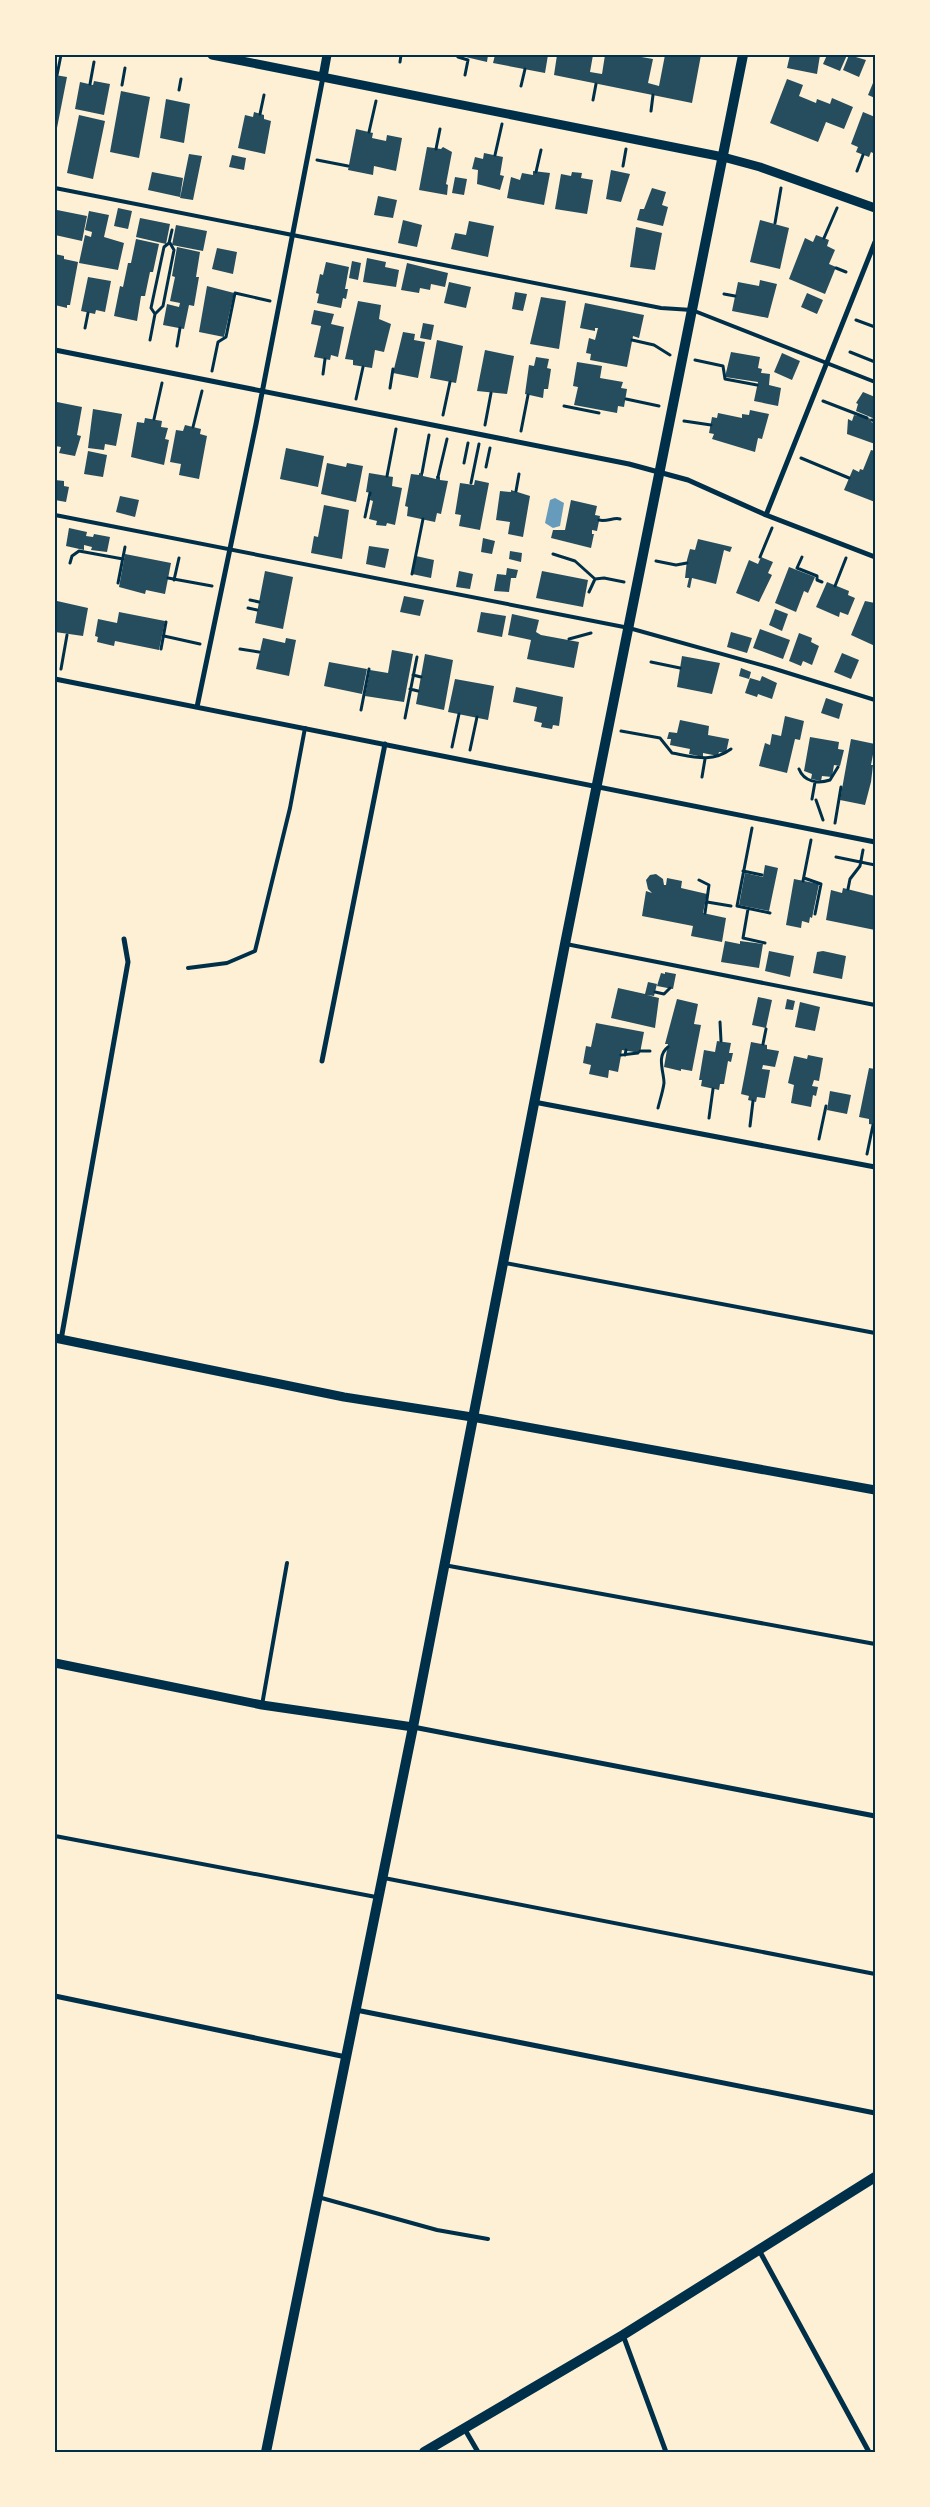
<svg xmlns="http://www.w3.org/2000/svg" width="930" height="2507" viewBox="0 0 930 2507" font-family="'IBM Plex Sans',sans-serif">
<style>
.water{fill:#669bbc}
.building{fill:#264d5e}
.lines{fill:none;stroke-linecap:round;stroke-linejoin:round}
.path{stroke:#003049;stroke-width:3}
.service{stroke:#003049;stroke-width:4}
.minor{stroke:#003049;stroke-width:5}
.tertiary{stroke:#003049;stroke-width:9}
.secondary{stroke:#003049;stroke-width:10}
.neatline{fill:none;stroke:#003049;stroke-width:2}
</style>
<rect width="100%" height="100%" fill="#fdf0d5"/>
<!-- water -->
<path class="water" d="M555 498 564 503 560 526 553 528 545 523 550 500Z"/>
<!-- building -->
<path class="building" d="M457 55H488L487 62Z
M495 55H548L545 73 493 63Z
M557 55H593L590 72 602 74 605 55H630L653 59 648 83 659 86 665 55H701L692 103 554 75Z
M790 55H820L817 74 787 68Z
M827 55H847L840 71 823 64Z
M849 55 866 60 859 77 843 70Z
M55 75 67 77 56 133H55Z
M787 79 803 85 799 96 816 103 817 99 830 104 832 98 853 107 844 129 826 122 818 142 770 123Z
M94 81 110 84 104 115 75 109 80 82 93 85Z
M873 83 875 84V98L868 95Z
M121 91 150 97 139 158 110 152Z
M166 99 190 104 184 143 160 138Z
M254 112 264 115V119L271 121 265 154 238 148 245 115 253 117Z
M863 112 875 117V154L871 152 869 157 856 152 858 147 851 144Z
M79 115 105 121 93 179 67 173Z
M356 129 373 133 372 138 386 141 387 135 402 138 396 171 374 166 373 175 348 170Z
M427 147 441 149 443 147 452 152 446 184 448 185 447 195 419 190Z
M484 153 503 157 500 175 504 176 500 190 477 184 478 170 472 169 475 157 483 159Z
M189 154 202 156 193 200 180 198Z
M232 155 246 158 244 170 229 167Z
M611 170 630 174 621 202 606 199Z
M533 171 550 173 544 205 507 198 511 177 520 180 522 173 533 175Z
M152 172 183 178 180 197 148 190Z
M572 172 582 173 581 178 593 180 587 214 555 209 561 174 571 176Z
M455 177 467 179 464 195 452 193Z
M652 188 666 192 662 205 668 207 663 226 637 220 640 209H644Z
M378 196 397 200 393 218 374 215Z
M118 208 132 211 128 229 114 226Z
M57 210 87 216 82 241 55 235Z
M89 211 109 215 104 237 124 243 118 270 79 263 85 235 91 237 92 232 85 230Z
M140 218 170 224 166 244 136 237Z
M403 220 422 225 417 247 398 243Z
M760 220 789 228 780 269 750 262Z
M469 221 494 226 488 257 451 249 455 233 466 235Z
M176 225 207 231 203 251 172 245Z
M636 227 662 233 655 270 630 267Z
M816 235 829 240 827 246 835 250 829 264 836 267 825 294 789 279 805 238 813 242Z
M136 239 159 244 153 272H150L145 296H141L137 321 114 316 120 286 123 287 128 263H131Z
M177 247 200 252 196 277H199L194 306 189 305 184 329 163 325 167 304 179 307 180 303 170 301 175 277 172 276Z
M217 248 237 252 233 274 212 269Z
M55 254 64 256V259L78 262 70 305H67V308L55 305Z
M367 258 386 262 385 267 399 270 396 287 363 282Z
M352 261 361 263 358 280 349 278Z
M326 262 349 267 345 289H348L346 299 343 298 341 308 317 303 319 294 316 293 320 274 323 275Z
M407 263 448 273 445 287 431 284 430 290 420 288 419 293 401 290Z
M88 277 111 281 105 312 96 310 95 314 81 311Z
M760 280 777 284 768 318 732 311 738 282 759 286Z
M449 282 471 287 466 308 444 303Z
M207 286 234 293 224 337 199 332Z
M515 292 527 294 523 311 512 309Z
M807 293 823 300 817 314 801 307Z
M541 297 566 301 559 349 530 344Z
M358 301 381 305 379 319 391 324 384 352 375 350 372 368 353 365V360L345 359Z
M585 303 644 315 639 338 633 336 627 367 590 360 591 354 586 353 589 338 595 340 598 328H595V331L580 328Z
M314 310 334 314 331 324 344 327 338 357 331 355 330 360 314 357 321 326 311 324Z
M423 323 434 325 431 340 420 338Z
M403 332 415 334 414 340 425 342 418 378 393 373Z
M437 340 463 346 456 383 430 378Z
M485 350 514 356 507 394 477 391Z
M731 352 760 357 758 368 762 369 761 373 770 374 769 385 781 388 778 406 754 401 758 382 725 377Z
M782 353 800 361 792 380 774 372Z
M536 357 549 359 547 368 551 369 548 389H544L543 398 525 394 529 365 534 366Z
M577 362 602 366 600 378 623 382 621 388 627 389 624 407 618 406 617 413 574 405 578 387 573 386Z
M863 392 875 397V419L856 411 858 404 856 403Z
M57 402 82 407 77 435 81 436 75 456 59 453 61 447 55 446Z
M93 409 122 414 116 446 105 444 104 450 88 448Z
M750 410 769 414 762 439 758 438 755 452 712 439 714 434 709 433 712 417 717 418 718 413 742 418V414L749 415Z
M854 415 872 419 871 422 875 423V444L847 434 848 419 852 421Z
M145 418 162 421 161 427 168 428 165 439 169 440 164 465 131 457 137 422 144 423Z
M185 425 201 429 200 434 207 436 199 479 179 475 181 464 170 462 176 430 183 431Z
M286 448 324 456 318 487 280 479Z
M871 450 875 451V502L844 490 853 469 859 472 860 469 863 470Z
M88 451 107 455 103 477 84 474Z
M327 463 346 467 347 463 363 466 356 502 321 494Z
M369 473 393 477 392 486 402 488 395 525 387 523 386 526 376 525 377 521 369 519 373 501 370 500 371 493 366 492Z
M419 473 423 474V476L436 479V476L440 477V480L448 481 441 514 437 513 435 522 407 516 408 507 405 506 411 474 419 475Z
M55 480 64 481V486L69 487 66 502 55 500Z
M475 480 489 483 480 530 459 526 461 515 455 514 460 483 474 485Z
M511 490 530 496 523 537 508 534 510 522 496 520 500 491 511 492Z
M120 496 139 500 135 517 116 512Z
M571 500 597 506 595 515 600 516 597 531 592 530V534H594L591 548 551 538 553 530H565Z
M324 505 349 510 342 559 311 553 314 536 318 537Z
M69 528 87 532 86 536 93 537 94 534 110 537 107 552 91 550 92 547 84 545V550L66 546Z
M483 538 495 541 492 554 481 552Z
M698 539 732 547 730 552 724 550 716 584 692 578 690 588 687 587 689 578H685L687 560 690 549 695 550Z
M369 546 389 549 385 568 366 564Z
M510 551 522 553 521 562 509 559Z
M125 554 171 563 165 594 146 590 145 594 119 587Z
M416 556 434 560 431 578 412 574Z
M761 557 773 562 768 573 772 575 759 602 736 593 749 560 758 564Z
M789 567 815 577 808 593 804 591 796 612 775 603Z
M507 568 518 570 516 578H511L509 592 494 591 497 574 506 575Z
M265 571 293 577 283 629 255 623Z
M459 571 473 574 470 589 456 587Z
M542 571 588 580 583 607 536 598Z
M827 582 849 591 848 595 855 598 848 615 840 612 839 617 816 607Z
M404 596 424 600 420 616 400 612Z
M57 601 88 608 83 636 55 632Z
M865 601 875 603V646L851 635Z
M775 609 788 614 782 631 769 625Z
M119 612 165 621 159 650 115 641 114 646 97 642 98 637 95 636 98 619 117 623Z
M481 612 506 616 502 637 477 632Z
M512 614 539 620 536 632 541 635 579 642 574 668 527 659 531 640 508 635Z
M760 629 790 640 783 659 753 648Z
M731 632 752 638 747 653 727 647Z
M799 633 812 638 811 642 819 646 812 665 803 661 801 666 789 661Z
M263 638 285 643 286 638 296 640 289 676 256 669Z
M392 650 413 654 404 702 365 696 370 670 388 673Z
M842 653 859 660 851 679 834 672Z
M425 654 453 660 444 710 416 704Z
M682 656 720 663 712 694 677 687Z
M329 662 367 669 362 694 324 686Z
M741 668 751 672 749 679 739 676Z
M762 676 777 683 772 699 758 694 757 697 745 693 750 678 760 681Z
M455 679 494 686 488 720 448 712Z
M516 687 563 697 559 726 553 725 552 729 541 727 542 723 534 721 537 707 513 702Z
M826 698 843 704 839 719 821 713Z
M785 716 804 721 800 740 795 739 787 773 759 766 765 743 770 745 772 734 781 736Z
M680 720 709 726 708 735 729 739 726 753 719 752 718 756 703 753V757L689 754 690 749 670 745 671 739H667L669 732 677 733Z
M810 737 839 742 838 749 844 750 840 766 834 765 832 777 822 776 821 781 811 779 812 774 804 771Z
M851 739 875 744 871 765H873L871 782 865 805 840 800Z
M765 865 778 868 769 911 739 905 745 873 763 877Z
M656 874 663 879 664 885H666L667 878 682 881 681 888 707 894 703 913 726 918 722 942 691 936 693 926 642 916 646 891 652 893 648 889 646 880 650 875Z
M794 879 819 884 812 918 810 917 809 923 802 921 801 928 786 925Z
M843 888 875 896V930L826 920 831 890 842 893Z
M725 941 740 944V941L763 944 759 968 721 962Z
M769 951 794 956 790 977 765 971Z
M823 951 846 956 842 979 813 973 817 952Z
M665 972 676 974 673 989 657 986 661 973 665 974Z
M648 982 657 984 654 996 647 995 659 998 655 1028 611 1018 618 988 645 994Z
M758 997 772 1000 766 1028 752 1025Z
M677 999 698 1004 694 1024 701 1025 692 1071 681 1069V1071L664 1067 668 1044H665Z
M787 999 795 1001 793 1010 785 1009Z
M800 1002 820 1007 815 1031 795 1027Z
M596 1023 644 1032 640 1053 622 1050 618 1072 609 1070 608 1078 589 1074 591 1065 583 1063 586 1046 591 1047Z
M717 1041 731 1043 729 1053H733L731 1062 728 1061 724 1084H720L719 1090 701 1086 702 1080H699L704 1050 715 1052Z
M751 1042 767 1045V1049L779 1051 775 1067 763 1065 762 1069 770 1070 765 1098 757 1097 756 1102 748 1100 749 1096 741 1094Z
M808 1055 823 1058 819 1081 814 1080 812 1086 818 1087 816 1096 813 1095 811 1107 791 1103 794 1085 788 1083 794 1056 807 1059Z
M869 1068 875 1069V1125L869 1124V1119L859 1117Z
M830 1091 851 1095 847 1114 827 1110Z"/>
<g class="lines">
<!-- path -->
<path class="path" d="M459 55 458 57 468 60 465 75
M400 62 401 55
M57 75 61 55
M90 84 94 62
M122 85 125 68
M521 86 525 69
M179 90 181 79
M593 100 596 84
M651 111 653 95
M260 114 264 95
M369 132 376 101
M436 149 440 129
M495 155 502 124
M317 160 348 166
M623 166 626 149
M857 171 863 155
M536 172 541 150
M775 223 781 188
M824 238 837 208
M836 268 846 272
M724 294 735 296
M155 314 163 306 174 250 170 243
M856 320 875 327
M85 328 88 313
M150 340 155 314 151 308 164 247 169 243 172 230
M632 340 654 345 670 355
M177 346 180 328
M850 352 875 362
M695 360 723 366 725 379 757 385
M212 371 218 342 226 337 235 293 270 301
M323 374 325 359
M390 388 393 369
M356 399 363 367
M626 399 659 406
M823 401 867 418
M564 406 599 413
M443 415 450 382
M154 419 162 383
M872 420 875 421
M684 421 711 425
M485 425 491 393
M193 427 202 391
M521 431 528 395
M801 458 849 478
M464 463 468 443
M486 467 490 448
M422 473 429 435
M387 476 396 429
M438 477 447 439
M471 483 479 444
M516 491 519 474
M365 517 370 493
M599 520C607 522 614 517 620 519
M553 554 575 561 595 579
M760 557 772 528
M802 557 797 568 817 576V580L822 582
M656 561 676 565 687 563
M70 563 72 556 79 551 123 559
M412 574 423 519
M168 578 212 586
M174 580 179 558
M118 583 125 547
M835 586 846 558
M589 592 595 579 604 578 624 582
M250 600 259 602
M248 608 257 610
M164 636 200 644
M569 639 591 633
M161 649 166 622
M240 649 259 652
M651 662 680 668
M61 669 67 635
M413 675 421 677
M410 689 418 691
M361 710 369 669
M405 718 417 657
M621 731 660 738 672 753C694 757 712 763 731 749
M452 747 459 714
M470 750 477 717
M799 769C804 782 818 784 830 780L838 767
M702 777 705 759
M812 799 815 782
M816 800 823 820
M835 823 841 787
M752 828 737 906 770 913
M836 857 875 865
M743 871 762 875
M804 878 821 884 815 914
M699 880 709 885 705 913
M803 881 811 840
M848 889 850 879 860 866 863 850
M707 902 731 906
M748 909 743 938 765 943
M655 992 664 994 670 988
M720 1022 721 1041
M763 1044 766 1029
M640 1051H650
M621 1055 638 1053
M625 1055 626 1050
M658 1108C660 1100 663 1091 664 1083 664 1072 656 1056 668 1047
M709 1118 713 1089
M750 1126 753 1101
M819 1139 826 1106
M867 1154 873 1125"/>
<!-- service -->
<path class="service" d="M55 188 661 308 692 310 875 382
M55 515 629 628 772 668 875 700
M566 944 875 1005
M188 968 227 963 255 951 290 808 305 728
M505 1263 875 1333
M444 1565 875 1644
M262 1705 287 1563
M55 1836 376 1897
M384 1878 875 1974
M318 2197 437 2230 488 2239"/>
<!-- minor -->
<path class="minor" d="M55 350 629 464 688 480 766 515 875 557
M766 515 875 242
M55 679 875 842
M197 707 256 424 323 77
M322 1061 385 744
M534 1102 875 1167
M61 1340 128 962 124 939
M413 1727 875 1816
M55 1996 346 2057
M356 2010 875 2113
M759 2250 869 2452
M623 2335 666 2452
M464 2428 478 2452"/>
<!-- tertiary -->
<path class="tertiary" d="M212 55 723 157 760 167 875 208
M323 77 327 55
M55 1338 344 1397 472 1417 875 1490
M55 1663 262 1705 413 1727"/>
<!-- secondary -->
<path class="secondary" d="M266 2452 413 1727 565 944 743 55
M424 2452 623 2335 875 2177"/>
</g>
<!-- border -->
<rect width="930" height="2507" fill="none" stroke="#fdf0d5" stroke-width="112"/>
<rect x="56" y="56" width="818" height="2395" class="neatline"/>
</svg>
